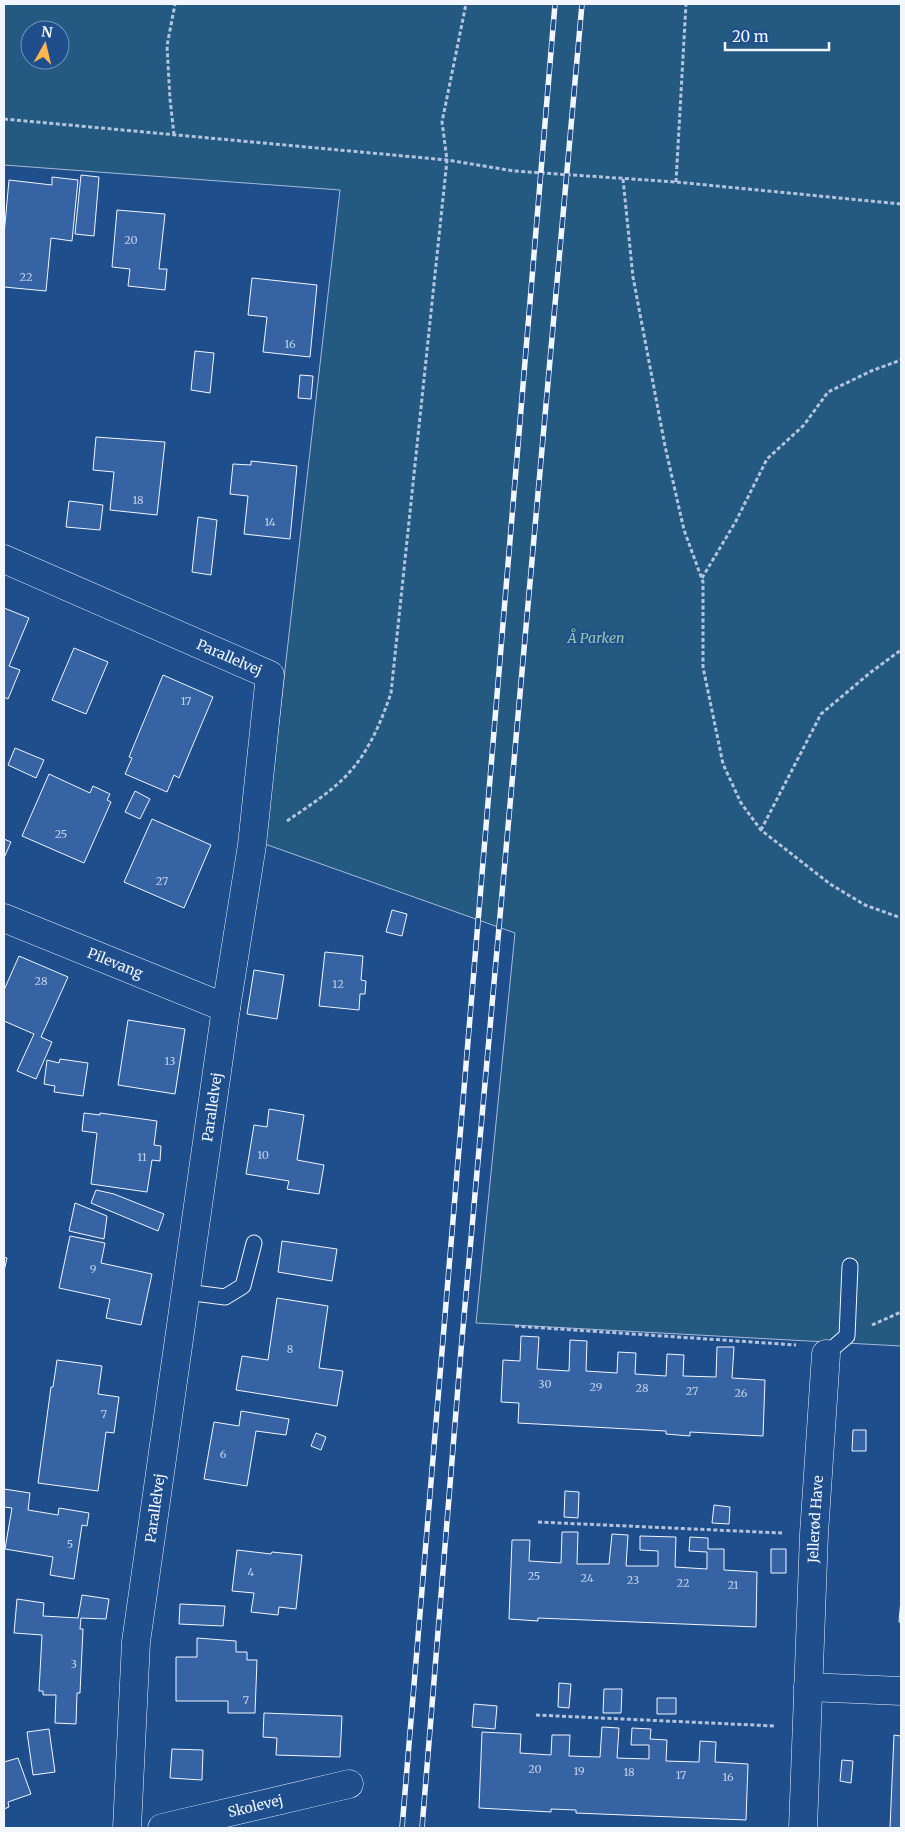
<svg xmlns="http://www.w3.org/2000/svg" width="905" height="1832" viewBox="0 0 905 1832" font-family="Merriweather,serif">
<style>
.green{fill:#245a82;stroke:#a8bbd7;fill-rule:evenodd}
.building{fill:#3563a3;stroke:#f2f6ff}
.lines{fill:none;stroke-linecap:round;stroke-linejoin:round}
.lane-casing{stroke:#f2f6ff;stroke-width:17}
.street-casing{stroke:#f2f6ff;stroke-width:29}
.path{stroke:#b3c4dc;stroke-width:3;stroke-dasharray:4 2.5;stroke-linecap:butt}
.lane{stroke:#1f4e8c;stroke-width:15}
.street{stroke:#1f4e8c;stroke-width:28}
.rail-casing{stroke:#f2f6ff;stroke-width:5.5}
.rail{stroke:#1f4e8c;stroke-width:4;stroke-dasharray:11;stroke-linecap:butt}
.labels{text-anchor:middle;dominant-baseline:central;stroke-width:4;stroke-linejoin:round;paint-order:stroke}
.number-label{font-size:11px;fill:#c3d1e8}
.park-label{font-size:14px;font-style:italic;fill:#97c8a6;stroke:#1f4e8c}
.street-label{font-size:14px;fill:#f2f6ff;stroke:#1f4e8c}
</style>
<rect width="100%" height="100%" fill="#1f4e8c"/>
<!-- green -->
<path class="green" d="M4 4H901V1346L476 1323 515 933 265 844 340 190 4 165ZM30 30H60V60H30Z"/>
<!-- building -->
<path class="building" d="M81 175 99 177 94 236 75 234Z
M52 177 78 180 72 241 51 238 46 291 4 287V235L9 180 52 185Z
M117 210 165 214 159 269H167L165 290 128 286 130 269 112 267Z
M252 278 317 285 310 357 263 352 267 317 248 315Z
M195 351 214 353 210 393 191 390Z
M300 375 313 376 311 399 298 398Z
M96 437 165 442 157 515 110 510 114 472 93 470Z
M251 461 297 466 290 539 244 534 248 496 230 494 233 464 251 465Z
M69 501 103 505 100 530 66 527Z
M198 517 217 520 211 575 192 572Z
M4 608 29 618 9 666 20 670 8 699 4 697Z
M74 648 108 662 86 714 52 700Z
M163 675 213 697 179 778 174 775 167 792 125 774 132 758 129 757Z
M15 748 44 760 36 778 8 765Z
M49 774 90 793 93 786 110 794 107 800 111 802 84 863 22 836Z
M135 791 150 799 140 819 125 812Z
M152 819 211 845 184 908 124 882Z
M4 839 11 842 4 858Z
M392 910 407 914 402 936 386 932Z
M325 952 363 956 361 980 366 981 365 994H360L359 1010 319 1006Z
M19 956 68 977 41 1037 52 1042 36 1079 17 1071 34 1034 4 1021V990Z
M254 970 284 975 277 1019 247 1014Z
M128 1020 185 1029 175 1094 118 1085Z
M60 1059 88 1063 83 1096 54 1092 55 1086 44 1084 47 1060 59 1063Z
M269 1109 304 1115 297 1160 324 1165 319 1194 287 1189 289 1181 246 1174 254 1125 267 1127Z
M84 1113 100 1115V1113L157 1121 154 1145 161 1146 160 1161 152 1160 147 1192 91 1184 97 1133 82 1131Z
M96 1190 114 1194 164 1214 158 1231 91 1203Z
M75 1203 107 1216 104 1239 69 1231Z
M70 1236 105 1243 101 1263 152 1274 141 1325 106 1318 110 1299 59 1288Z
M282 1241 337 1249 332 1281 278 1272Z
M4 1257 7 1258 4 1271Z
M277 1298 328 1306 319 1368 343 1371 337 1406 236 1390 242 1356 268 1360Z
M521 1336 539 1337 537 1369 569 1371 570 1340 587 1341 586 1371 617 1373 618 1352 636 1353 635 1374 666 1376 667 1354 684 1355 683 1376 716 1377 717 1347H734L732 1378 765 1380 763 1436 690 1432V1436L666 1434V1431L518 1423 519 1403 501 1402 503 1360 520 1361Z
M57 1360 102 1366 98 1394 119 1397 114 1433 106 1432 98 1491 38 1483 51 1387H53Z
M241 1411 289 1419 286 1435 256 1431 247 1486 204 1479 214 1422 239 1426Z
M853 1430H866V1451H852Z
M316 1433 326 1437 321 1450 311 1446Z
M4 1489 30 1493 28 1510 58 1515 59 1508 89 1513 87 1526 82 1525 74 1579 50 1575 53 1557 5 1549 12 1508 4 1507Z
M565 1491 579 1492 578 1518 564 1517Z
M714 1505 730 1507 729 1524 712 1523Z
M562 1532H578L577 1564H609L612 1534 628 1535 626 1566H658V1551L640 1550V1536L676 1537 675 1567 707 1569V1552L689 1551 690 1537 708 1538V1549H724V1570L757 1572 756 1627 538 1618V1621L509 1619 512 1540H530L529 1561 561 1563Z
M771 1549H786V1573H771Z
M237 1550 271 1554 272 1552 302 1555 296 1609 279 1607 278 1615 251 1612 254 1593 232 1591Z
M82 1595 109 1599 106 1619 81 1618 80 1629H83L80 1693H77L76 1724 55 1723 56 1695H43V1691H39L42 1635 14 1633 17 1599 44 1603 43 1616 78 1618Z
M901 1599V1622H899Z
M180 1604 225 1606 223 1626 179 1624Z
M197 1638 236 1641V1652H247V1660H257L255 1713H228V1701H176V1657H197Z
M559 1683 571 1684 569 1708 558 1707Z
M604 1689H622L621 1713H603Z
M657 1698H676V1714H657Z
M474 1704 497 1706 495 1729 472 1727Z
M264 1713 342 1716 340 1757 276 1755 277 1738 263 1737Z
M602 1727 619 1728 617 1758 649 1759V1745H631L632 1728 651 1729 650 1739 667 1740 666 1761 699 1762 700 1741 716 1742 715 1762 748 1764 746 1820 576 1813V1810L551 1809V1812L479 1808 482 1732 521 1734 520 1753 551 1755 552 1735H570L569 1756 600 1757Z
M49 1729 55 1772 33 1775 27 1732Z
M894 1735 901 1736V1828H890Z
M172 1749 203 1750 202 1780 170 1778Z
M18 1758 31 1794 8 1802 9 1807 4 1809V1762Z
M842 1760 853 1761 851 1783 840 1781Z"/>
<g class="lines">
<defs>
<path id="lane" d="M186 1292 225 1297 243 1286 254 1243
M826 1354 847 1336 850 1266"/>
<g id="street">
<path id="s1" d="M4 559 270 675 252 845 226 1008 136 1642 127 1828"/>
<path id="s2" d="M4 918 226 1008"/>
<path d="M808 1687 901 1691"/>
<path id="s3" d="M162 1828 349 1784"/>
<path id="s4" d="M803 1828 814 1534 826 1354"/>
</g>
</defs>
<!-- lane casing -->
<use href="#lane" class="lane-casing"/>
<!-- street casing -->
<use href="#street" class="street-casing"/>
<!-- path -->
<path class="path" d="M4 119 447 160 514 171 676 182 901 204
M174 135 170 99 167 46 175 4
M623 179 633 277 665 446 684 530 703 582V667L723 764 741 803 761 830 830 884 865 905 901 918
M676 182 686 4
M702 578 736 521 767 459 804 425 828 392 871 371 901 360
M287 821C303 810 320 799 334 787 364 763 379 728 391 693L447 160 442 122 466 4
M761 830 821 714 871 672 901 650
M872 1325 901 1312
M515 1326 796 1345
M538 1522 782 1533
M536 1715 775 1726"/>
<!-- lane -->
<use href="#lane" class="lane"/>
<!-- street -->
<use href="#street" class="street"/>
<defs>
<path id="rail" d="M402 1828 555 4
M422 1828 461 1350 582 4"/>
</defs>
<!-- rail casing -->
<use href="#rail" class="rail-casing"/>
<!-- rail -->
<use href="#rail" class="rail"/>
</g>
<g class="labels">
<!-- number labels -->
<g class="number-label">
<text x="131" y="240">20</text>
<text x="26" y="277">22</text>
<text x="290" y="344">16</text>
<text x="138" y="500">18</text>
<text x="270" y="522">14</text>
<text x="186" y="701">17</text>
<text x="61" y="834">25</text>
<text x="162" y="881">27</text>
<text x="41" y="981">28</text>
<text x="338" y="984">12</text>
<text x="170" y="1061">13</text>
<text x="263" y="1155">10</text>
<text x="142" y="1157">11</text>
<text x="93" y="1269">9</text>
<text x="290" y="1349">8</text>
<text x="545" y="1384">30</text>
<text x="596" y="1387">29</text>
<text x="642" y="1388">28</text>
<text x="692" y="1391">27</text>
<text x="741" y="1393">26</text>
<text x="104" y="1414">7</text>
<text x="223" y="1454">6</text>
<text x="70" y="1544">5</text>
<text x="251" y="1572">4</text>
<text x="534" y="1576">25</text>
<text x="587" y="1578">24</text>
<text x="633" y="1580">23</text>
<text x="683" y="1583">22</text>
<text x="733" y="1585">21</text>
<text x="74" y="1664">3</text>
<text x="246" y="1700">7</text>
<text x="535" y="1769">20</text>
<text x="579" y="1771">19</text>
<text x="629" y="1772">18</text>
<text x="681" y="1775">17</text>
<text x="728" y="1777">16</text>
</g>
<!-- park labels -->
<g class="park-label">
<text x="596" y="638">Å Parken</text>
</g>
<!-- street labels -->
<g class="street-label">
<text stroke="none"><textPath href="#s1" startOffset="246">Parallelvej</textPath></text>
<text stroke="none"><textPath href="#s2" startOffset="120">Pilevang</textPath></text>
<text transform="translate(212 1107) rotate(-82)">Parallelvej</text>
<text transform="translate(155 1508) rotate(-82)">Parallelvej</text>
<text stroke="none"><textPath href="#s4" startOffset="309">Jellerød Have</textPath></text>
<text stroke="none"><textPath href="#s3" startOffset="96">Skolevej</textPath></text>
</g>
</g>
<!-- border -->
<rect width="905" height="1832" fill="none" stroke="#f2f6ff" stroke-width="10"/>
<!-- north arrow -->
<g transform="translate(45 45) rotate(8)"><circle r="24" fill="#1f4e8c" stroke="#7391ba"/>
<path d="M0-4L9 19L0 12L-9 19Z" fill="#ffb74d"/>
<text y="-8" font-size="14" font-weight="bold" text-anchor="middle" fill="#f2f6ff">N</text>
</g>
<!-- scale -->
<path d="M725 42v8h104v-8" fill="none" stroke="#f2f6ff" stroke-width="2.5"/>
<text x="732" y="42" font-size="15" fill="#f2f6ff" stroke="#1f4e8c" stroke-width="4" paint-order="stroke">20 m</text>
</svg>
